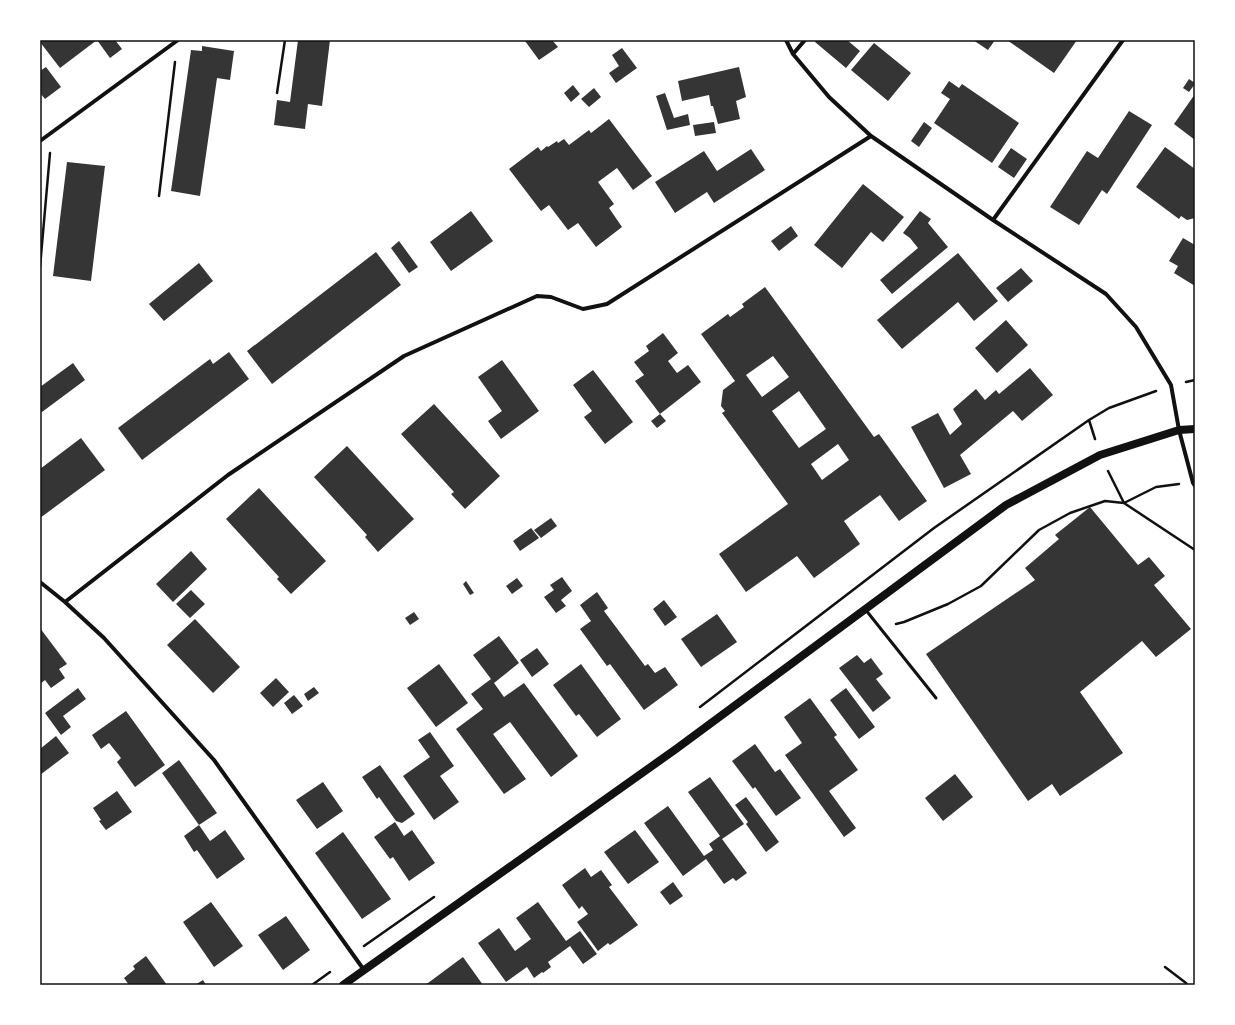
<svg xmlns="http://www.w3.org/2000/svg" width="1235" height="1025" viewBox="0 0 1235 1025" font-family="Signika,sans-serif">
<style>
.building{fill:#353535;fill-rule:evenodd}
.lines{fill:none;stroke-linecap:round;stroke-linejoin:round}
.path{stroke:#111;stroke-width:2.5}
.service{stroke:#111;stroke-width:3}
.minor{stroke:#111;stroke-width:4}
.secondary{stroke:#111;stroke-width:8}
.neatline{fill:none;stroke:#111;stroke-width:1.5}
</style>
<rect width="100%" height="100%" fill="#fff"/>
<!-- building -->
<path class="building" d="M40 40H115L122 49 110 58 97 40 60 68 40 42Z
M298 40H330L322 106 308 104 305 129 274 125 277 100 290 102Z
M527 40H552L558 47 539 60 525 41Z
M816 40H847L860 51 846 68 815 42Z
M973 40H995L988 50Z
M1007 40H1077L1054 73Z
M874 43 911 73 888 101 851 70Z
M202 46 234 51 230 80 217 78 200 196 171 191 191 50 202 51Z
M622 48 637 68 616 83 609 73 619 66 612 55Z
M46 67 61 87 45 99 40 93V71Z
M739 67 746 97 736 101 740 119 718 124 713 106H711L709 95 682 101 678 81Z
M1189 79 1195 83V84L1189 92 1183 88Z
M949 81 959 88 962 84 1019 123 992 163 934 123 950 99 941 93Z
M573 85 580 94 571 102 564 93Z
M594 88 601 97 589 107 581 99Z
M665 93 674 118 688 114 690 125 667 130 656 96Z
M1195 94V140L1174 124Z
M1129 111 1152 125 1107 194 1102 190 1079 225 1050 207 1087 151 1098 158Z
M609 119 652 176 633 190 617 168 598 182 614 204 609 208 622 227 596 247 578 223 568 230 549 205 541 211 509 169 538 147 541 151 547 146 548 147 557 141 558 143 564 139 569 145 589 130 591 133Z
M714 122 716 133 695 136 693 125Z
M924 122 932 128 919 147 911 141Z
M1165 147 1195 169V218L1187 220 1181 216 1179 219 1136 187Z
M1011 148 1027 159 1014 178 998 167Z
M751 149 765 170 714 203 707 192 675 213 655 182 704 151 717 171Z
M67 162 105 166 91 281 53 276Z
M863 184 904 217 883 242 871 232 842 268 814 245Z
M471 211 493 241 451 271 430 242Z
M920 211 931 219 928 223 948 247 892 294 880 280 918 248 910 238 903 233Z
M791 226 798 236 779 251 771 241Z
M1183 238 1195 245V286L1174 273 1178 266 1169 261Z
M399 241 418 267 409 273 391 248Z
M376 252 401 285 272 384 247 351Z
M958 253 998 301 974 321 958 302 902 349 877 320Z
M199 263 213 281 164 321 149 304Z
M1021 268 1033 281 1008 302 996 288Z
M765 287 874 437 879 434 927 501 899 521 880 495 844 521 860 544 814 578 797 556 746 592 719 554 788 504 722 413 725 411 721 406 723 390 735 381 701 334 728 314 730 317 744 307 742 304ZM773 356 789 377 762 397 746 375ZM799 391 826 429 799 448 772 411ZM838 444 849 460 822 480 811 464Z
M1006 320 1028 345 997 373 975 348Z
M663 333 678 353 668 361 677 373 688 365 701 382 660 414 666 421 657 428 651 421 660 414 635 381 644 375 634 362 649 351 646 346Z
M229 352 249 379 142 460 118 428 210 359 213 364Z
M502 360 539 411 501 439 488 421 502 411 478 377Z
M73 363 85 380 42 412 40 410V387Z
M1030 368 1053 395 1022 421 1013 411 960 455 971 474 944 488 911 427 938 413 950 435 962 424 953 409 976 389 985 400 996 390 999 394Z
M593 370 633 422 605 444 584 417 592 411 573 385Z
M434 404 500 476 465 509 451 494 454 492 401 434Z
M81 438 105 470 40 518V469Z
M347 446 414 519 378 552 365 537 367 535 314 477Z
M259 488 326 561 291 594 277 579 279 577 226 519Z
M1090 507 1138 565 1149 557 1165 576 1154 585 1191 629 1156 657 1142 641 1080 692 1123 753 1060 796 1052 784 1028 801 926 654 1035 580 1025 568 1059 539 1055 535Z
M551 518 557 526 541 538 534 530Z
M531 528 539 538 520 551 513 541Z
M191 551 207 569 173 602 156 584Z
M562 577 572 591 561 600 566 606 556 613 544 597 554 590 550 585Z
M517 578 523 586 512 594 506 586Z
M466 581 474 593 470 595 463 584Z
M191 590 205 604 190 618 176 604Z
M597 592 608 608 604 611 645 666 648 664 655 673 665 667 678 685 644 710 610 664 607 666 580 629 591 621 580 605Z
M664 600 677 617 665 626 653 609Z
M414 612 419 619 410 625 405 618Z
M717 614 737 642 701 667 681 639Z
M195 619 240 667 213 693 167 645Z
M40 628 67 664 59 669 65 678 51 688 45 680 40 684Z
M499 636 519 663 494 683 504 697 524 683 578 756 551 777 510 722 493 734 526 779 504 794 456 729 483 709 471 694 491 679 473 655Z
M537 648 549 664 532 677 520 660Z
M857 655 864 663 871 658 883 674 876 679 891 698 873 712 839 668Z
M439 664 468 703 436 727 407 688Z
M581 664 621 719 597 737 579 714 576 716 553 685Z
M276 678 289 692 273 707 260 693Z
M314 687 319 693 308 701 304 694Z
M78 688 86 699 63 716 71 727 61 735 45 713Z
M846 688 875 727 859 739 830 700Z
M294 695 303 706 292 714 284 703Z
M810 698 837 735 834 737 858 770 829 791 856 828 844 837 785 755 802 743 784 717Z
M126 711 165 765 135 787 117 762 121 758 109 743 101 749 92 735Z
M430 732 454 766 440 776 459 802 434 820 403 776 430 757 418 740Z
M56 736 69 753 40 775V751L41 750 40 749Z
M755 744 775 772 780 769 801 798 776 816 755 787 753 789 732 761Z
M179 760 217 813 199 825 162 773Z
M380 765 415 814 402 823 396 821 379 797 377 799 362 777Z
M955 774 973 797 943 821 925 798Z
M710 777 744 824 722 839 747 873 736 881 733 878 724 884 706 859 683 876 644 823 668 806 704 856 713 850 709 844 720 836 688 792Z
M323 782 343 811 317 829 296 800Z
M117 791 132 812 106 830 99 821 101 820 93 808Z
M746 797 779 842 766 852 746 824 748 822 735 805Z
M395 822 404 836 412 830 435 863 409 881 393 857 390 859 374 837Z
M199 825 210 841 225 830 245 859 217 879 197 850 194 852 184 836Z
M635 830 659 862 628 884 604 852Z
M343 832 391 899 362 919 315 853Z
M585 868 591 877 601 870 612 885 609 887 638 925 610 945 608 943 598 951 577 922 588 914 582 906 579 909 562 885Z
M673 882 683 896 670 905 660 892Z
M211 902 243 946 214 967 183 922Z
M538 902 566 941 580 931 597 954 583 964 570 946 548 962 551 967 543 973 542 972 534 978 527 967 506 982 478 943 499 928 515 951 531 939 516 918Z
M286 916 310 950 283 970 258 935Z
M146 956 167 985H129L124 978 135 969 133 966Z
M463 957 483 985H424L428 983Z
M203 980 206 985H195Z"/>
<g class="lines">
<!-- path -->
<path class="path" d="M277 93 285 40
M159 196 175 62
M40 267 50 153
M1186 382 1195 380
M1089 420 1095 439
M1108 471 1124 503 1156 487 1179 484
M896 624 904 622 948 604 981 586 1039 530 1070 513 1105 501 1124 503 1195 550
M700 707 934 528 1089 420 1109 408 1156 391
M364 946 434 897
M1165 967 1186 983 1187 985
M312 985 330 972"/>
<!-- service -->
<path class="service" d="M865 609 936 698"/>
<!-- minor -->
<path class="minor" d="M786 40 793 54 829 97 871 136 993 220 1106 294 1136 327 1171 385 1179 430 1193 483 1195 486
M793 54 805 40
M40 141 178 40
M993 220 1123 40
M40 582 65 602 104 638 214 760 364 970
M65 602 228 475 404 356 537 296 551 297 583 309 607 304 871 136"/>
<!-- secondary -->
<path class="secondary" d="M343 985 676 749 1006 505 1100 455 1179 430 1195 429"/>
</g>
<!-- border -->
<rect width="1235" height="1025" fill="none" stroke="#ffffff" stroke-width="82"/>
<rect x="41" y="41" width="1153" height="943" class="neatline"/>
</svg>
